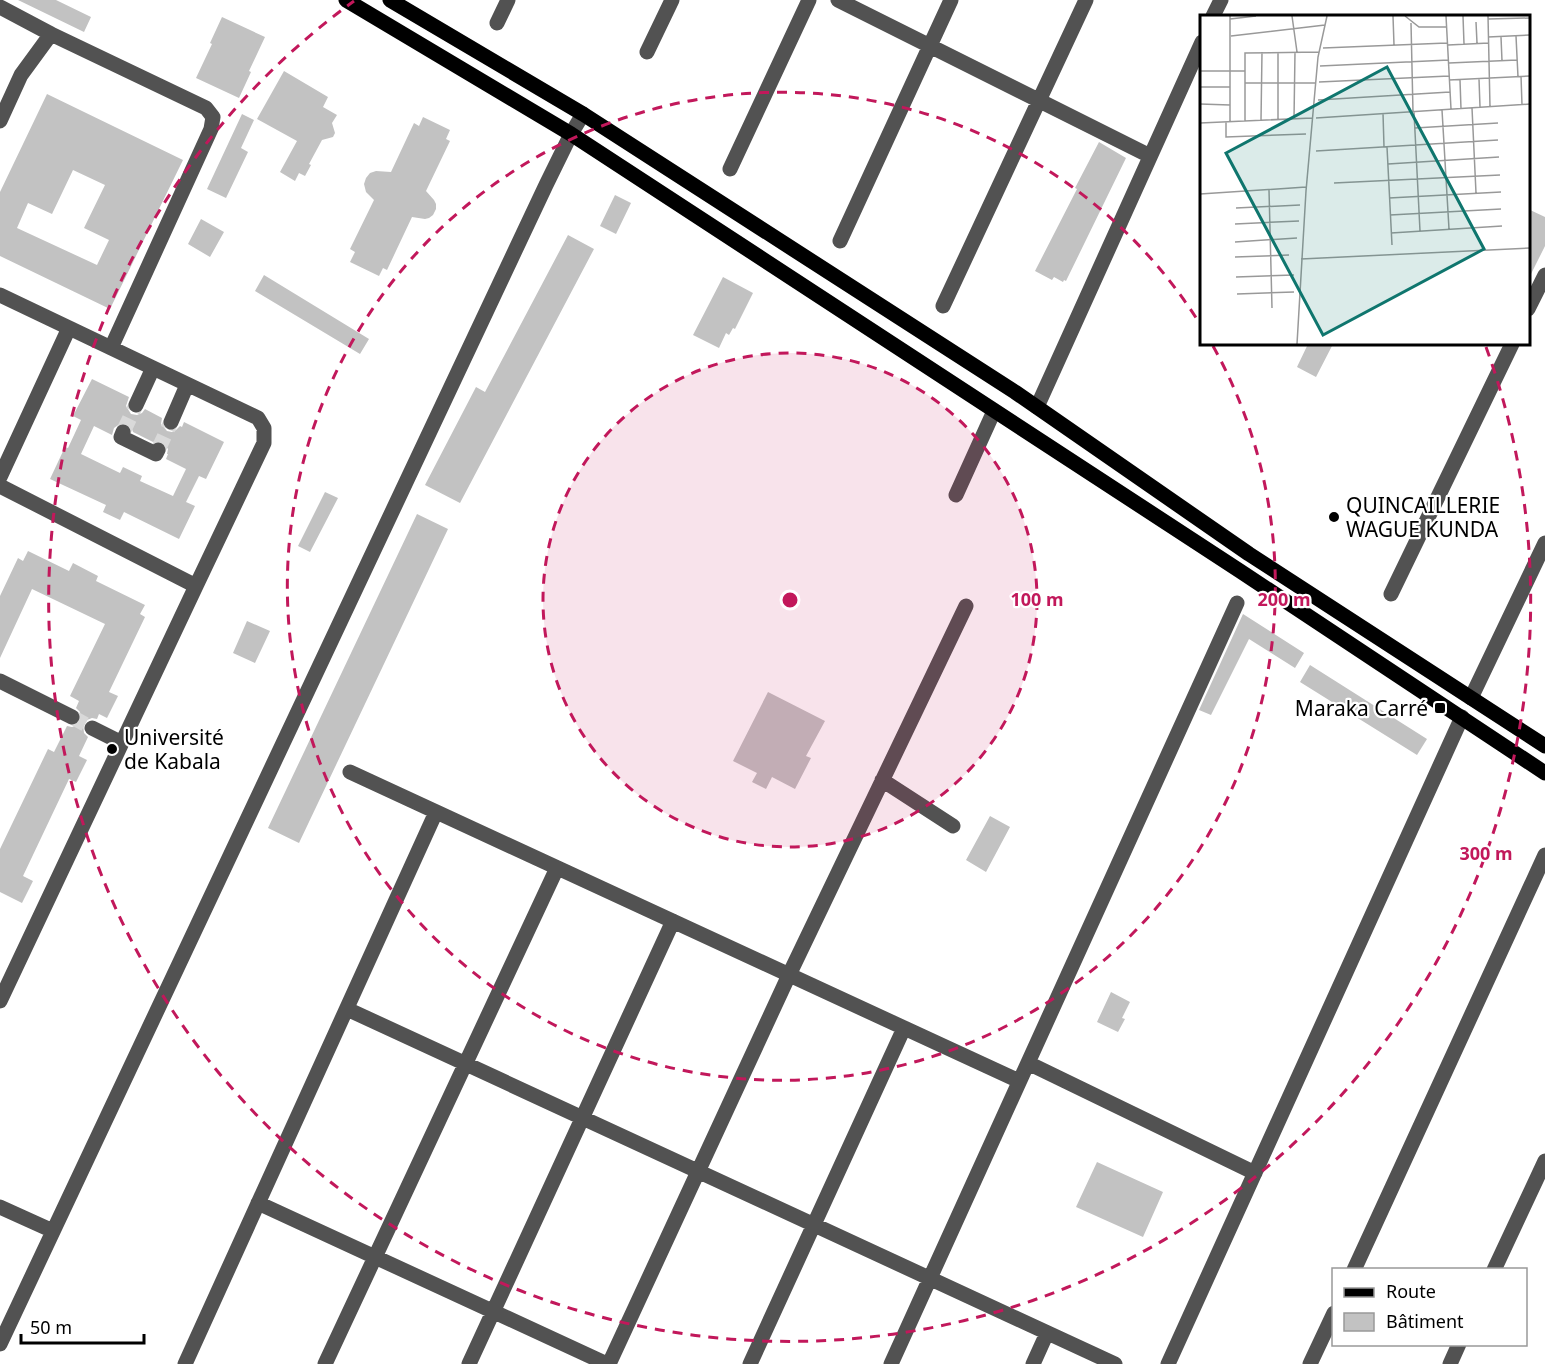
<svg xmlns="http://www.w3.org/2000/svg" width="1545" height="1364" viewBox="0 0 1545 1364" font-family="'Noto Sans',sans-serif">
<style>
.building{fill:#c2c2c2;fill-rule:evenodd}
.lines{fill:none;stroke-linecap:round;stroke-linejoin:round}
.minor-tunnel{stroke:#d9d9d9;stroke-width:15;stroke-dasharray:15 8;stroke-linecap:butt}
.minor{stroke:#525252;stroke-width:15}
.major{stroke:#000;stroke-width:15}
.ring{fill:none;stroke:#c2185b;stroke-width:3;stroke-dasharray:10 8}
.poi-dot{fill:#000;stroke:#fff;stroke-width:2}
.labels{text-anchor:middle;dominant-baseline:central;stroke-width:4.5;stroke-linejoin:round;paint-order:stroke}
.poi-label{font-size:21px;fill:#000;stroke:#fff;text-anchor:start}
.inset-road{fill:none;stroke:#999;stroke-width:1.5}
.view{fill:#0f766e;fill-opacity:0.15;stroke:#0f766e;stroke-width:3}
.inset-edge{fill:none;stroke:#000;stroke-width:3}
.centre{fill:#c2185b;stroke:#fff;stroke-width:3}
.ring-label{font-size:18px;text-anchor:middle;font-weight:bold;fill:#c2185b;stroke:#fff;stroke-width:4.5;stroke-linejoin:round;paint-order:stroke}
</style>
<rect width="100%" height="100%" fill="#fff"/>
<!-- building -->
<path class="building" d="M18 0H56L91 17 84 32Z
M222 17 265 37 249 71 251 72 239 98 196 78 212 44 210 43Z
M284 71 328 97 323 107 337 115 332 123 335 133 333 137 322 140 309 164 311 165 305 176 299 173 295 181 280 172 297 141 257 119Z
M47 94 183 160 110 309 0 256V192ZM73 170 105 185 84 228 109 240 97 265 17 228 28 203 52 214Z
M242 114 254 120 241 148 248 152 226 198 207 189Z
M423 117 450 130 446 139 450 141 426 191 434 200 436 204V209L433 215 429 218 425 219 412 217 387 270 383 268 379 276 350 262 355 252 350 249 374 200 366 192 364 184 366 178 370 173 376 171 391 172 414 123 419 126Z
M1099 142 1126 158 1066 281 1064 280 1063 282 1054 277 1052 280 1035 271 1077 189 1075 188Z
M615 195 631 203 616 234 600 226Z
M1528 209 1545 217V246L1528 280Z
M201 219 224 232 210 257 188 244Z
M568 235 594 249 460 503 425 485 476 387 485 392Z
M264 275 369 339 360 354 255 291Z
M723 277 753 293 735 329 733 328 729 335 726 333 719 348 693 335Z
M1308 344H1333L1316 377 1297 367Z
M92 379 129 397 126 406 131 414 137 415 142 413 145 409 162 418 161 424 167 431 172 432 176 430 180 426 182 427 184 422 224 442 206 479 199 476 186 502 195 506 179 539 124 512 120 520 103 512 106 505 50 479 65 447 68 448 81 420 73 416ZM121 423H127L131 426 133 432 153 442 158 440 163 442 168 449 167 454H168L166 459 186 469 173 496 140 481 142 476 123 467 120 473 81 454 94 426 112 435 114 428Z
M325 492 338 498 310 552 298 546Z
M417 514 448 529 299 843 268 828Z
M28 551 69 571 73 563 98 576 96 581 145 605 140 614 145 617 109 692 118 696 107 718 99 714 97 719 92 718 87 720 83 724 84 733 88 737 79 756 87 760 76 782 69 779 23 876 33 881 22 903 0 892V849L48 749 54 752 67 726 72 727 77 725 81 721 80 712 76 708 79 701 70 696 105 624 32 589 0 658V596L18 558 23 561Z
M1243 614 1304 653 1295 668 1249 639 1211 715 1199 710Z
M247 621 270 631 255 663 233 653Z
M1310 665 1427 739 1417 755 1300 682Z
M768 692 825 721 806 756 811 758 795 789 772 777 766 789 752 782 757 773 733 761Z
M990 816 1010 827 986 872 966 860Z
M1111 992 1130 1002 1122 1018 1125 1019 1118 1032 1097 1022Z
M1097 1162 1163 1192 1143 1237 1076 1207Z"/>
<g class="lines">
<!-- minor-tunnel -->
<path class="minor-tunnel" d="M123 432 136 405
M158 450 171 422
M72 717 92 728"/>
<!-- minor -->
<path class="minor" d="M838 0 1150 156
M0 7 51 34
M1213 16 1221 0
M497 23 508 0
M647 52 672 0
M0 121 21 75 51 34 206 108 213 117 211 129 111 348
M730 169 809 0
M840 241 951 0
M0 295 258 418 264 428V443L196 586
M943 306 1086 0
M1528 309 1545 275
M136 405 153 368
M1037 407 1202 42
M171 422 187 385
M123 432 121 437 156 454 158 450
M0 477 69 328
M0 486 196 586 0 1001
M956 495 994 411
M1391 594 1512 344
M0 681 72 717
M1471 698 1545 543
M92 728 122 743
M350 772 1019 1081
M882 780 953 826
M347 1009 1115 1364
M1028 1063 1255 1173
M258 1203 607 1364
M0 1207 53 1231
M1354 1270 1545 855
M1494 1270 1545 1161
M0 1344 546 185 571 134 583 114
M185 1364 436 812
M325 1364 557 868
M469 1364 673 921
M609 1364 789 975 966 606
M750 1364 904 1028
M891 1364 1237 603
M1033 1364 1047 1333
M1168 1364 1462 717
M1310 1364 1334 1313
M1450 1364 1459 1344"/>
<!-- major -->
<path class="major" d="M346 0 571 134 1240 571 1545 773
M390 0 583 114 1015 392 1249 554 1545 746"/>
</g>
<!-- distance rings -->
<circle cx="790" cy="600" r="247" fill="#c2185b" fill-opacity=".12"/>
<g class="ring">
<circle cx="790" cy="600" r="247"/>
<path d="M1213 346A494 494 0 1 1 1200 324"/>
<path d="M1486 347A741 741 0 1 1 354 1"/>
</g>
<!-- markers -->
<g class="poi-dot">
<circle cx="1334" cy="517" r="6"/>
<rect x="1434" y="702" width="12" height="12" rx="3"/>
<circle cx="112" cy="749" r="6"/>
</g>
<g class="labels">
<!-- poi labels -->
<g class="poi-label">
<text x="1346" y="505">QUINCAILLERIE<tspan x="1346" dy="24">WAGUE KUNDA</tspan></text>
<text x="1428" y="708" text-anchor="end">Maraka Carré</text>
<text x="124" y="737">Université<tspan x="124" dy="24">de Kabala</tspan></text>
</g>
</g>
<!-- overview -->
<g transform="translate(1200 15)">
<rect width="330" height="330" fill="#fff"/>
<path class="inset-road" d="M30 1V107M92 1 97 37M193 1 194 30M205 1 219 12H246M246 1 251 94M263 1 264 29M288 1 290 92M30 4 56 1M288 4 330 3M276 7 277 28M211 8 213 97M31 21 125 10M316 21 318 62M288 22 330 20M301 22 302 46M248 30 289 28M123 33 247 28M249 48 317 45M120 51 249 45M0 56H45M321 61 322 90M279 64 280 92M249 65 330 61M260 65 261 94M119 67 249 61M45 68H116M0 72H30M118 85 250 77M0 89 30 90M272 93 276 178M242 95 249 214M214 97 220 216M183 98 184 132M116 103 330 89M78 104V37M94 104 95 37M61 105 62 37M45 106V38L119 37M26 107V122L106 119M0 108 112 103M215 113 298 108M187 132 192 230M116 136 298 125M188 149 299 142M134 168 300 160M69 175 72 293M0 179 106 172M189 183 301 177M36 193 100 190M190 200 301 194M35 209 99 206M191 218 302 211M35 227 97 223M35 242 89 240M101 244 330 233M36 262 94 260M37 279 94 277M97 329 106 176 118 42 127 1"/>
<path class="view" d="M187 52 284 234 123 320 26 138Z"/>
<rect width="330" height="330" class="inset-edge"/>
</g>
<circle cx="790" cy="600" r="9" class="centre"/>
<g class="ring-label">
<text x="1037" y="606">100 m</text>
<text x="1284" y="606">200 m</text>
<text x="1486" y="860">300 m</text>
</g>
<!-- legend -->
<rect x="1332" y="1268" width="195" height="78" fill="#ffffff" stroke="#999999" stroke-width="1.5"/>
<rect x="1344" y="1288" width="30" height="9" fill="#000000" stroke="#999999" stroke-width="1.5"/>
<text x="1386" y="1298" font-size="18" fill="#000000">Route</text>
<rect x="1344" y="1313" width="30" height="18" fill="#c2c2c2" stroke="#999999" stroke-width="1.5"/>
<text x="1386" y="1328" font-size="18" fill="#000000">Bâtiment</text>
<!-- scale -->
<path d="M21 1334v9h123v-9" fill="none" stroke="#000000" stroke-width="3"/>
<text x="30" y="1334" font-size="18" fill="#000000" stroke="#ffffff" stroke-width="4.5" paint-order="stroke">50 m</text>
</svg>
